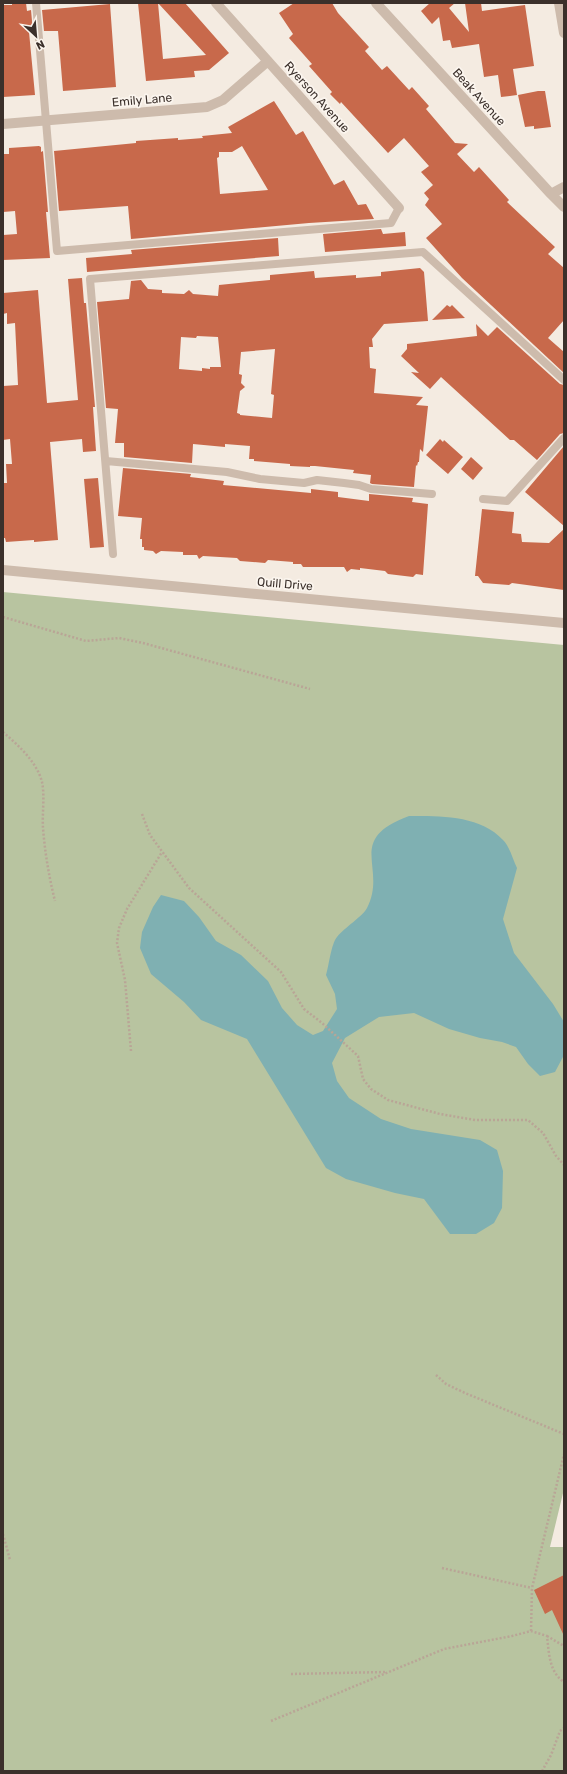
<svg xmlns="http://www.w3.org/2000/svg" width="567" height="1774" viewBox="0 0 567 1774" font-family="Rubik,sans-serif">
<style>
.green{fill:#b8c4a0}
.water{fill:#7fb0b2}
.building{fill:#c8694b;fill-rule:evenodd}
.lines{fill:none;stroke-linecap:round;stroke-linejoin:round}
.path{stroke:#b9a596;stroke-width:2.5;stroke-dasharray:2 2;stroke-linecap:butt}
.service{stroke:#cdbbac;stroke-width:8}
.minor{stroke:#cdbbac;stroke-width:10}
.labels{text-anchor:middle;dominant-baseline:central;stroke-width:3.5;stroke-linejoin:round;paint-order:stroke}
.street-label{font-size:12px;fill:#3b302b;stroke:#fbf5ee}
</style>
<rect width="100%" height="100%" fill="#f4ebe1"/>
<!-- green -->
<path class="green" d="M3 592 564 645V1489L550 1547H564V1771H3Z"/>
<!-- water -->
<path class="water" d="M409 816C440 816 480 815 503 840 510 847 513 860 517 868L503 919 514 953 553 1004 564 1022V1055L555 1072 540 1076 528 1064 516 1047 502 1042 480 1038 449 1029 414 1013 379 1017 345 1038 332 1063 337 1081 349 1098 381 1119 411 1129 480 1140 497 1150 503 1171 502 1208 494 1223 476 1234H450L424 1199 395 1193 346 1179 326 1168 247 1039 201 1020 184 1002 151 974 140 948 142 932 153 907 161 895 184 901 199 917 216 941 241 955 268 981 282 1008 297 1025 313 1035 323 1031 337 1009 335 994 326 975C329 966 331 944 337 937 344 928 363 916 367 908 388 867 344 840 409 816Z"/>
<!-- building -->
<path class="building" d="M12 3H26L27 11 31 10 33 32H29L35 95 3 97V5H12Z
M138 3H158L163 59 206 55 158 3H185L229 53 209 70 194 71 195 77 146 81Z
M294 3H332L338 13 369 47 365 51 382 70 387 66 409 90 412 87 429 106 426 109 455 143 468 144 457 154 474 172 479 167 509 200 507 202 555 247 548 254 564 268V320L548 338 564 352V373L462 278 426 238 442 224 425 205 429 199 424 193 433 185 421 172 429 166 404 138 388 153 341 102 340 104 330 94 332 92 309 66 312 64 289 38 293 34 279 13Z
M430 3H455L449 8 469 32 465 3H481L482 11 525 5 534 66 513 69 517 95 501 97 498 75 484 77 479 44 452 48 450 40 443 41 439 17 432 24 421 11Z
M110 4 116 87 63 91 58 31H44L42 10Z
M538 91H545L551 127 534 129V126L525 127 518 95Z
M274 101 296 135 303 131 334 185 344 180 358 205 366 204 374 219 309 223 131 239 128 206 59 211 54 151 126 144 136 143V141L178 138V140L203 138 202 136 232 133 228 127ZM242 146 268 190 220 194 217 158 219 157V152H232Z
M39 146 41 147V152L43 151 48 212H46L50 258 3 260V235L17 234 15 211 3 212V154H9V148Z
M381 229 383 234 405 232 406 246 325 252 323 234Z
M278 238 279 256 87 272 86 258 132 254 131 250Z
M420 268 424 272 428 321 384 324 372 339 373 347H369L370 368 376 369 374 393 423 397 416 405 428 406 423 452 420 449 419 462H418L417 466 416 465 414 487 372 484 370 483 371 475 353 473 354 470 315 466H310V467L290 466V464L254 461V459H249L250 446 225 444V447L193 444 192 463 124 457V443H115L118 409 106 408 97 302 129 299 131 281 141 280 148 289 162 290V293L184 294 189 290 193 294 218 296 219 285 270 280V275L314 271 315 278 356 275V278L381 276V272ZM197 336 218 337 221 367H210V369L202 368V371L179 369 181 337 196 338ZM275 349 271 394 274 395 272 418 240 415V414L237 413 240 391 245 387 241 383 242 375 239 374 241 352Z
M82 278 84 303H86L95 407H93L96 451 83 452 82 439 50 442 58 540 34 542V540L6 542 5 538H3V483H7L6 464H12L10 439 3 440V386L18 385 15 323 7 324V313L3 314V293L38 290 47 403 78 400 68 279Z
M447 305 450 307 452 305 465 318 432 320Z
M476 324 488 336 497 327 560 384 564 385V433L560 434 537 460 514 440H510L441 377 430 389 411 372 419 373 401 356 407 349V344L477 336Z
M440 439 443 442 444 440 463 457 448 474 426 455Z
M564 446V526L525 492Z
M471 457 483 468 473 480 461 469Z
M123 468 191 474 190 477 224 481 223 485 311 493V489L338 492V497L369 501V494L413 498 412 502 428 504 423 575 416 574 413 577 388 574 385 571 360 568V570L351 569 347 572 344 567H303L301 564H293V562L268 560 265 563 240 561 237 558 203 556 199 559 197 555H183V552L161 551 156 554 153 551 144 550V547H142V539H140L142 518 118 516Z
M98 478 104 547 90 548 84 479Z
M482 509 514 512 512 533 521 534 522 542 549 543 564 529V590L512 583 509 585 483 583 478 576H475Z
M564 1575V1636L552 1610 545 1614 534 1590Z"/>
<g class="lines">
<!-- path -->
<path class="path" d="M3 617 86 641 119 638 143 643 310 689
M3 732C18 745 37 762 42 782 45 796 42 814 43 828 45 853 49 877 55 901
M142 814 150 835 189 888 281 972 304 1009 322 1023 358 1056 363 1079 371 1089 388 1100 440 1114 475 1120H528L543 1133 556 1156 564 1165
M131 1051 125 980 117 943 119 928 127 909 162 852
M436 1375 446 1384 465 1393 564 1434
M3 1534 10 1560
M442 1568 532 1588
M531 1631 532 1588 564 1454
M547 1636 564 1646
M291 1674 386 1672
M271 1721 444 1649 512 1636 531 1631 547 1636C549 1653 549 1672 564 1682
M542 1771 551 1755 560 1731 564 1728"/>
<!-- service -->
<path class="service" d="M36 3 57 251 391 223 399 208
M106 461 227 472 260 479 304 483 317 480 344 483 359 485 371 489 432 494
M483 499 507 501 564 438
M113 554 90 279 423 252 564 380"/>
<!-- minor -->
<path class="minor" d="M216 3 399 208
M376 3 551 194 564 207
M559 3 564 33
M3 124 207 107 223 100 268 61
M551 194 564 187
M3 570 564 623"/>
</g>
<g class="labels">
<!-- street labels -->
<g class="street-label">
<text transform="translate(317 97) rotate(48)">Ryerson Avenue</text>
<text transform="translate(479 97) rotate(48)">Beak Avenue</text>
<text transform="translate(142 100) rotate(-5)">Emily Lane</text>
<text transform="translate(285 584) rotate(5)">Quill Drive</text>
</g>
</g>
<!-- border -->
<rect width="567" height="1774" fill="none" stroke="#3b302b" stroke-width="8"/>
<!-- north arrow -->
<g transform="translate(36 36) rotate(154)" stroke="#fbf5ee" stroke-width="3" paint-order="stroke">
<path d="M0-3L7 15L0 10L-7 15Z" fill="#3b302b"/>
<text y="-6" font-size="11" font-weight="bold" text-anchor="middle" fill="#3b302b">N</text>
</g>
</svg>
